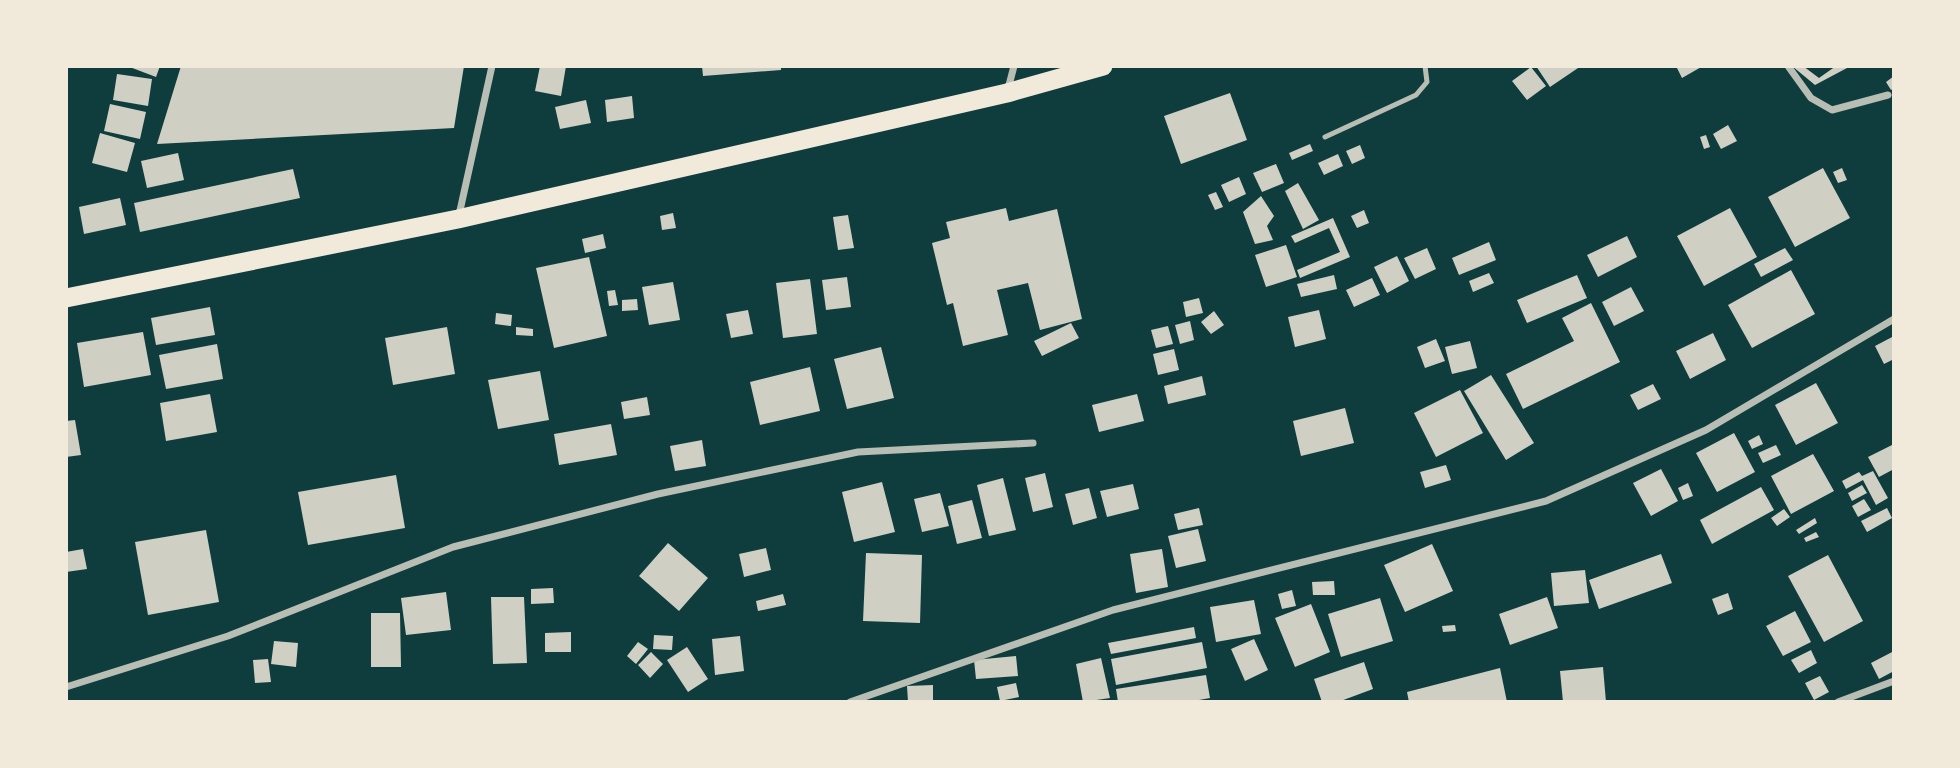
<svg xmlns="http://www.w3.org/2000/svg" width="1960" height="768" viewBox="0 0 1960 768" font-family="Cabin,sans-serif">
<style>
.building{fill:#cfcfc3}
.lines{fill:none;stroke-linecap:round;stroke-linejoin:round}
.service{stroke:#b8beb3;stroke-width:5}
.minor{stroke:#b8beb3;stroke-width:7}
.trunk{stroke:#f1e9da;stroke-width:19}
</style>
<rect width="100%" height="100%" fill="#0f3d3e"/>
<!-- building -->
<path class="building" d="M127 66H160L156 77Z
M181 66H464L454 128 157 144Z
M540 66H566L561 96 535 91Z
M702 66H781V70L703 76Z
M1536 66H1581L1550 87Z
M1676 66H1703L1682 78Z
M1792 66H1803L1819 78 1836 66 1847 68 1815 85Z
M1531 67 1546 86 1527 100 1512 81Z
M117 74 152 79 148 106 113 100Z
M1894 76V88L1891 90 1886 82Z
M1230 93 1247 140 1181 164 1164 116Z
M632 96 634 118 607 122 605 100Z
M586 100 591 123 560 129 555 107Z
M110 104 146 112 140 139 104 131Z
M1728 125 1737 141 1721 149 1713 134Z
M100 133 135 143 127 172 92 163Z
M1706 135 1710 147 1704 149 1700 137Z
M1310 144 1313 151 1292 160 1289 153Z
M1360 145 1365 158 1352 164 1346 151Z
M178 153 184 180 147 188 141 161Z
M1338 154 1343 166 1324 175 1318 163Z
M1276 164 1284 183 1262 192 1253 173Z
M1823 168 1850 218 1795 247 1768 197Z
M1842 168 1847 180 1838 183 1833 172Z
M293 169 300 198 140 232 134 203Z
M1239 177 1246 194 1229 202 1221 185Z
M1298 183 1319 220 1303 229 1285 191Z
M1216 192 1223 207 1215 210 1208 195Z
M1261 196 1274 216 1267 226 1273 240 1255 244 1243 212Z
M120 198 126 225 84 234 79 207Z
M1006 208 1009 221 1057 209 1082 319 1040 330 1028 283 997 290 1008 335 963 346 953 303 947 305 932 243 950 238 946 222Z
M1730 208 1757 257 1704 286 1677 236Z
M1364 210 1369 223 1357 228 1351 216Z
M673 213 676 228 662 230 660 216Z
M848 215 854 248 838 250 833 217Z
M1333 218 1350 257 1300 278 1297 270 1340 252 1329 228 1295 243 1291 236Z
M603 234 606 248 585 253 582 239Z
M1627 236 1637 257 1598 277 1587 255Z
M1489 242 1496 260 1459 275 1452 258Z
M1286 245 1297 277 1266 287 1255 255Z
M1427 248 1436 269 1415 279 1404 258Z
M1785 248 1793 260 1761 277 1754 264Z
M1397 256 1409 281 1387 293 1374 267Z
M589 257 607 336 554 348 536 268Z
M1791 270 1815 314 1752 348 1728 305Z
M1489 273 1494 283 1473 292 1469 281Z
M1334 275 1337 289 1301 297 1297 284Z
M1577 275 1587 298 1527 323 1517 300Z
M847 277 851 307 826 310 822 280Z
M1372 278 1380 295 1354 307 1346 290Z
M810 279 817 334 783 338 776 283Z
M673 282 680 320 649 325 642 287Z
M1631 287 1644 311 1614 326 1602 302Z
M615 290 618 305 609 306 607 291Z
M1199 298 1203 313 1186 317 1183 302Z
M637 299 638 310 622 311V300Z
M1591 303 1620 362 1523 409 1506 374 1574 341 1562 318Z
M210 307 215 335 156 345 151 318Z
M748 310 753 334 731 338 726 314Z
M1319 310 1326 339 1295 347 1288 317Z
M1214 311 1224 325 1211 334 1201 322Z
M496 313 512 315 511 326 495 324Z
M1190 321 1194 340 1180 344 1175 325Z
M1071 323 1079 338 1042 356 1034 341Z
M1168 326 1173 344 1156 348 1151 330Z
M447 327 455 374 393 385 385 338Z
M516 327 533 329V336L516 335Z
M143 332 151 375 84 387 77 343Z
M1713 333 1726 360 1690 379 1676 351Z
M1894 336V359L1884 364 1875 346Z
M1436 339 1445 361 1425 368 1417 347Z
M1470 341 1477 368 1452 374 1445 347Z
M217 344 223 379 166 389 159 355Z
M881 347 894 398 847 409 834 359Z
M1174 349 1179 370 1158 375 1153 354Z
M810 367 820 411 760 425 750 382Z
M540 371 549 420 498 429 488 380Z
M1491 375 1534 443 1506 460 1464 391Z
M1202 376 1206 395 1168 404 1164 386Z
M1816 383 1838 423 1796 445 1775 405Z
M1653 384 1661 399 1638 410 1630 395Z
M1460 390 1483 433 1436 457 1414 413Z
M210 394 217 432 166 441 160 403Z
M1137 394 1144 421 1099 432 1092 405Z
M647 397 650 415 624 419 621 402Z
M1345 408 1354 443 1301 456 1293 421Z
M75 420 81 455 66 457V421Z
M611 424 617 455 559 465 554 434Z
M1734 433 1755 472 1717 492 1696 453Z
M1759 435 1763 444 1752 449 1748 441Z
M702 440 706 466 675 471 670 446Z
M1894 444V469L1879 477 1868 457Z
M1776 445 1781 455 1763 463 1758 453Z
M1813 454 1834 491 1791 514 1771 476Z
M1446 465 1451 480 1425 488 1420 472Z
M1661 469 1678 501 1651 516 1633 483Z
M1873 471 1888 498 1876 505 1863 480 1846 489 1842 481 1859 472 1862 476Z
M1045 473 1053 507 1033 512 1025 478Z
M396 475 405 528 308 545 298 492Z
M1003 478 1016 530 989 536 977 485Z
M882 482 895 532 854 542 842 492Z
M1688 483 1693 496 1683 500 1678 488Z
M1133 484 1139 509 1107 517 1100 491Z
M1862 485 1867 493 1852 501 1848 493Z
M1761 487 1774 510 1712 544 1700 520Z
M1089 488 1097 518 1073 525 1065 494Z
M940 493 949 526 922 532 914 499Z
M1864 499 1871 510 1858 517 1852 506Z
M972 500 982 538 957 544 948 506Z
M1199 508 1203 525 1178 530 1174 514Z
M1887 508 1892 518 1867 532 1861 521Z
M1784 509 1790 517 1777 526 1771 518Z
M1815 518 1817 523 1799 534 1796 530Z
M1198 529 1206 561 1176 568 1168 536Z
M206 530 219 602 148 615 135 542Z
M1816 532 1819 537 1806 542 1804 538Z
M668 543 708 578 679 611 639 576Z
M1432 544 1453 591 1405 612 1384 565Z
M766 548 771 570 744 577 739 554Z
M83 549 87 569 66 572V552Z
M1162 549 1168 587 1136 593 1130 554Z
M866 553 922 555 920 623 863 621Z
M1661 554 1672 583 1599 609 1589 580Z
M1828 555 1863 621 1824 642 1788 576Z
M1585 570 1589 603 1554 606 1551 573Z
M1334 581 1335 595H1313L1312 582Z
M553 588 554 603 531 604V589Z
M1292 590 1296 606 1282 609 1278 594Z
M446 592 451 630 406 635 401 598Z
M1728 593 1733 609 1718 615 1712 599Z
M783 594 786 605 758 611 756 601Z
M491 597H524L527 663 493 664Z
M1547 597 1558 628 1510 645 1499 614Z
M1380 598 1393 641 1341 657 1328 614Z
M1254 600 1261 634 1216 642 1210 607Z
M1311 604 1330 652 1295 667 1275 618Z
M1795 611 1811 642 1783 656 1766 626Z
M371 613H400L401 667H371Z
M1455 625 1456 631 1443 632 1442 626Z
M1194 627 1196 638 1111 654 1108 643Z
M571 632V652H545V633Z
M654 635 673 636 672 650 653 649Z
M740 636 744 671 715 675 712 639Z
M1254 639 1268 670 1245 681 1231 649Z
M274 641 298 643 296 667 271 664Z
M638 642 648 649 636 664 627 656Z
M1202 642 1207 668 1116 685 1111 659Z
M687 647 708 679 688 692 667 660Z
M1811 650 1817 663 1799 673 1791 660Z
M1894 651V671L1879 679 1871 663Z
M651 652 663 664 650 678 638 665Z
M1016 656 1018 676 976 679 974 660Z
M1101 658 1110 698 1083 702 1076 664Z
M268 659 271 682 255 683 253 660Z
M1364 662 1373 689 1338 702H1322L1314 679Z
M1603 667 1606 702H1563L1560 671Z
M1500 668 1507 702H1409L1407 692Z
M1206 675 1210 698 1188 702H1118L1116 689Z
M1820 676 1829 692 1814 700 1805 683Z
M1016 683 1019 697 1000 701 997 687Z
M933 685V702H908L907 686Z"/>
<g class="lines">
<!-- service -->
<path class="service" d="M1325 137 1416 95 1427 82 1425 66"/>
<!-- minor -->
<path class="minor" d="M1788 66 1811 98 1832 110 1888 95
M1008 89 1014 66
M459 215 492 66
M66 687 228 636 453 547 658 494 858 452 1033 443
M850 702 1113 610 1546 501 1706 430 1894 319
M1838 702 1894 681"/>
<!-- trunk -->
<path class="trunk" d="M66 298 458 219 1007 93 1103 66"/>
</g>
<!-- border -->
<rect width="1960" height="768" fill="none" stroke="#f1e9da" stroke-width="136"/>
</svg>
